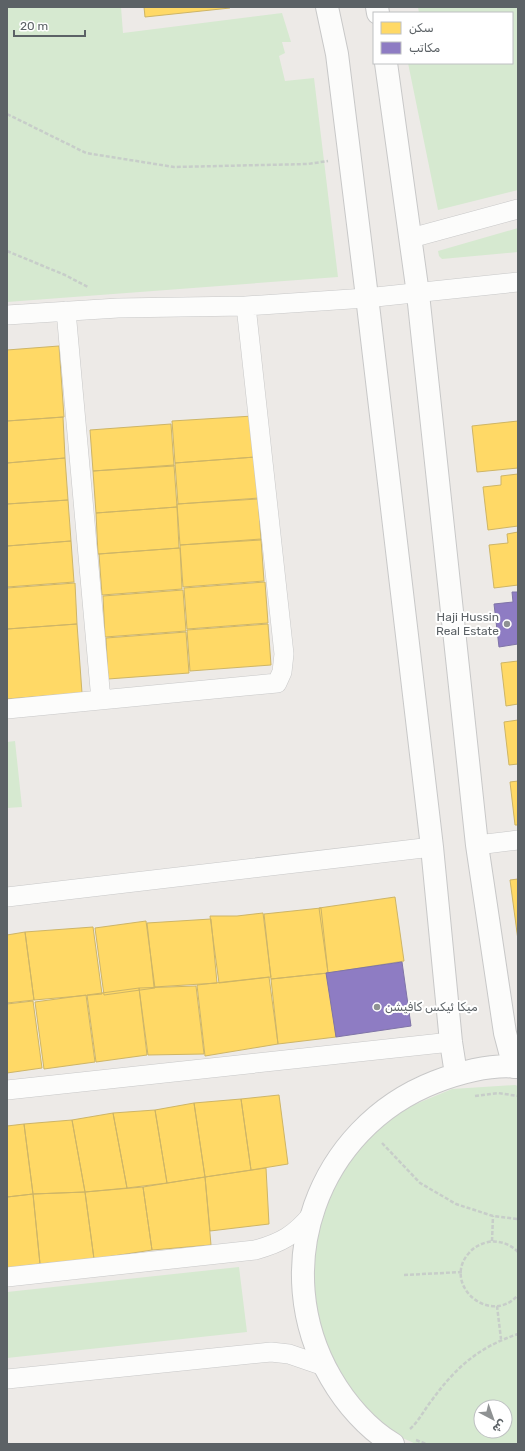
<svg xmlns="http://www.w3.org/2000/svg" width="525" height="1451" viewBox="0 0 525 1451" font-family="Rubik,'Noto Naskh Arabic',sans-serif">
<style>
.green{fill:#d6e9d0;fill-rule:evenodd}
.homes{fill:#ffd966;stroke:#ceb566}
.offices{fill:#8e7cc3;stroke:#7f74a7}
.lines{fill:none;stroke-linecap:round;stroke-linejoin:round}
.minor-casing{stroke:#c8c8c8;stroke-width:20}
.tertiary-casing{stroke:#c8c8c8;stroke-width:24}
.path{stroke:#c7cdc9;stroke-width:2.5;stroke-dasharray:4 2;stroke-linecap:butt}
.minor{stroke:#fcfcfb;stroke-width:19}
.tertiary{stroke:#fcfcfb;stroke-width:22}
.poi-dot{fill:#8f9293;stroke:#fff;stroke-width:1.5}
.labels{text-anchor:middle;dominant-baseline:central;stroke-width:4;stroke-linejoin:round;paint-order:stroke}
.poi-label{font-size:12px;fill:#5c6266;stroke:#fff;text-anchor:end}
</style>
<rect width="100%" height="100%" fill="#edeae7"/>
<!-- green -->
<path class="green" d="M7 7H121L123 33 282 13 291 42H282L285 53 279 56 285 81 314 78 338 277 7 302Z
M418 7H518V190L438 210 408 63H512V13H419Z
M518 228V252L442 259 439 256 438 251Z
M15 741 22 807 7 808V742Z
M515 1085 518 1086V1444H416L387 1431 343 1388 314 1334 305 1273 316 1211 346 1155 394 1113 452 1089ZM481 1407H505V1431H481Z
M239 1267 247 1332 7 1358V1292Z"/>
<!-- homes -->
<path class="homes" d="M144 7H229L230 8 145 17Z
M59 346 64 417 7 421V350Z
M253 416 256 457 175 463 172 421Z
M63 417 65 458 7 463V421Z
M518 421V468L477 472 472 426Z
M171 424 174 466 93 471 90 430Z
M255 457 259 498 178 504 175 463Z
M65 458 68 500 7 504V463Z
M174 465 177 507 96 513 93 471Z
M518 474V526L488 530 483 487 501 485V476Z
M258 499 261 540 180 545 177 504Z
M68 500 71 541 7 546V504Z
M177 507 179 548 98 554 96 513Z
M518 532V585L494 588 489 545 508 543 507 534Z
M261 539 264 581 183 587 180 545Z
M71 541 74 582 7 587V546Z
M180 548 182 589 102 595 99 554Z
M265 582 268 623 187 629 184 588Z
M75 583 77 624 7 629V588Z
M183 590 186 631 105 637 103 596Z
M77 624 82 693 7 699V629Z
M268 624 271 665 190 671 187 630Z
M186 632 189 673 108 679 106 638Z
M518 661V704L506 706 501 663Z
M518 720V764L509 765 504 722Z
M518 781V825H515L510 782Z
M518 879V940L510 880Z
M395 897 404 961 328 973 319 908Z
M321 908 328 973 271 979 264 914Z
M263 913 271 977 219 983 210 916H237Z
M211 919 217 983 154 987 147 923Z
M146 921 155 988 104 995 95 928Z
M93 927 102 994 34 1000 25 932Z
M25 932 34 1000 7 1003V935Z
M328 973 336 1037 278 1044 271 979Z
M269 977 278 1044 205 1056 197 985Z
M196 986 204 1054 148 1055 139 988Z
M139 988 147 1055 96 1062 87 995Z
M86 995 95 1062 44 1069 35 1002Z
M33 1001 42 1068 7 1073V1004Z
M279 1095 288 1164 251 1170 241 1099Z
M241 1099 251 1170 205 1177 194 1103Z
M194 1103 205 1177 167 1183 155 1110Z
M155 1110 167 1183 127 1188 113 1113Z
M113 1113 127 1188 85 1192 72 1120Z
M72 1120 85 1192 33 1194 24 1124Z
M24 1124 33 1194 7 1197V1126Z
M266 1168 269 1224 210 1231 205 1177Z
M205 1177 211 1245 152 1250 143 1187Z
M143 1187 152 1250 94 1259 85 1192Z
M85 1192 94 1259 40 1264 33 1194Z
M33 1194 40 1264 7 1268V1197Z"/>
<!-- offices -->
<path class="offices" d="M512 592H518V644L499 647 494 604 513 602Z
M402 962 411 1026 336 1037 326 973Z"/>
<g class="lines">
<defs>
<path id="minor" d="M411 238 518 209
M66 311 101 700
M7 315 118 308 246 306 366 298 518 282
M7 709 277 683 282 672 284 654 246 306
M477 845 518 840
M7 897 432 847
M7 1090 451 1042
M7 1277 255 1250C281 1243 295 1235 312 1214
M7 1379 271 1352 289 1354 324 1366"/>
<path id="tertiary" d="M327 7 337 54 368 305 432 847 451 1042 456 1074
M377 7 378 13
M386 63 418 294 477 845 505 1033 514 1067
M393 1444C368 1429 346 1404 331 1378 267 1268 317 1128 435 1082 459 1073 492 1064 518 1067"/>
</defs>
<!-- minor casing -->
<use href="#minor" class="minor-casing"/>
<!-- tertiary casing -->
<use href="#tertiary" class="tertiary-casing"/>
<!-- path -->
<path class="path" d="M7 114 86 153 174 167 308 164 328 161
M7 251 65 275 88 287
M475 1096 498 1093 518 1096
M382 1143 420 1183 456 1204 493 1216 518 1219
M492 1241 493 1216
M518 1252C510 1244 499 1240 488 1242 480 1244 474 1247 469 1253 441 1284 490 1327 518 1295
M404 1275 462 1272
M497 1306 501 1339
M410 1429C419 1421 424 1410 432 1400 456 1367 479 1347 518 1334
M416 1440 426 1444"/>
<!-- minor -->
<use href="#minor" class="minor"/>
<!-- tertiary -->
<use href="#tertiary" class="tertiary"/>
</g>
<!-- markers -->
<g class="poi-dot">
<circle cx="507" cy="624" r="4"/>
<circle cx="377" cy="1007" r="4"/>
</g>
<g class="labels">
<!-- poi labels -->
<g class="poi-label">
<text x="499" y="617">Haji Hussin<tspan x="499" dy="14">Real Estate</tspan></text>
<text x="385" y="1007" text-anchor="start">میکا ئیکس کافیشن</text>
</g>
</g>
<!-- border -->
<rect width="525" height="1451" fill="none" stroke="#5c6266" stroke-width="16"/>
<!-- legend -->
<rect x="373" y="12" width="140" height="52" fill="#ffffff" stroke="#bec0c2"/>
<rect x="381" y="22" width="20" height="12" fill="#ffd966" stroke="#bec0c2"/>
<text x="409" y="32" font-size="12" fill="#5c6266">سكن</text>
<rect x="381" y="42" width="20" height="12" fill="#8e7cc3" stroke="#bec0c2"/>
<text x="409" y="52" font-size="12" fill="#5c6266">مكاتب</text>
<!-- north arrow -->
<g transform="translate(493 1419) rotate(139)"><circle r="19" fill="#ffffff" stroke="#bec0c2"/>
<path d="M0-3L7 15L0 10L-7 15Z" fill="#8f9293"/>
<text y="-6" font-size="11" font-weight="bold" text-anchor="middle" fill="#5c6266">ش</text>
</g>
<!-- scale -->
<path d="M14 30v6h71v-6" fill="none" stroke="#5c6266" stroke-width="2"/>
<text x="20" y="30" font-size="12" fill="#5c6266" stroke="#ffffff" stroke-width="3" paint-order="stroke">20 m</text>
</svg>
